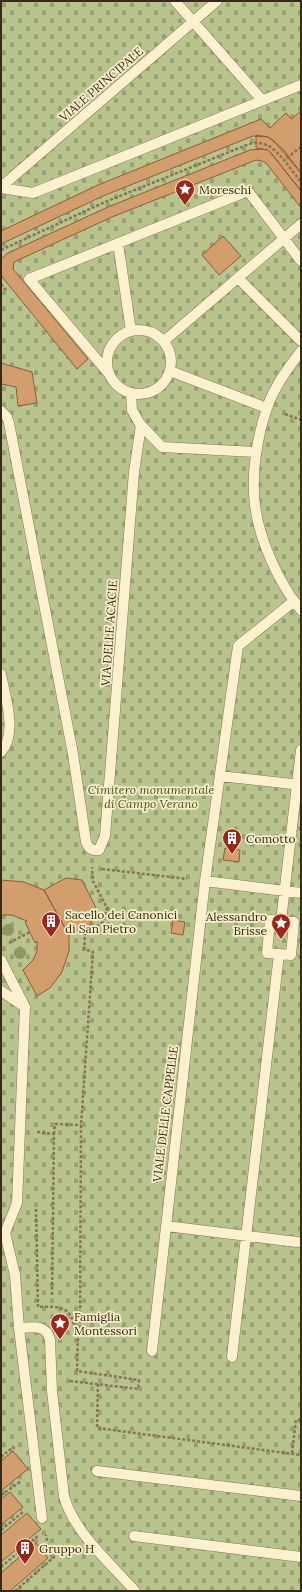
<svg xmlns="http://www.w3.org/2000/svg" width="302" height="1592" viewBox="0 0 302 1592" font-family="Lora,serif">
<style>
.cemetery{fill:url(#cemetery-stones)}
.building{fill:#d39e6d;stroke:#8a5e37}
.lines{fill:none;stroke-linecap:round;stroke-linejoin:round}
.lane-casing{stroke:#897353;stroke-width:11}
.path{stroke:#897353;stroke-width:2.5;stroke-dasharray:3 2;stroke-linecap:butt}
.lane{stroke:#fcf1ce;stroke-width:10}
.tree{fill:#919564}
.labels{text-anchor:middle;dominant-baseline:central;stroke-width:3.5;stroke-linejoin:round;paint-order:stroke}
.street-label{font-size:12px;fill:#372a1a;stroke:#f8eeca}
.poi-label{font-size:12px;fill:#372a1a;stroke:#f8eeca;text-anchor:start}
.park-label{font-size:12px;font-style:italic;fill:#43551e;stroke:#f8eeca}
</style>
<defs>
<pattern id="cemetery-stones" width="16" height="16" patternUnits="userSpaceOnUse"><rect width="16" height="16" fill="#b9c38e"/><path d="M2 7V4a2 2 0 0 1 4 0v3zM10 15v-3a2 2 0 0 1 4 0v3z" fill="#979f73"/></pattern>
</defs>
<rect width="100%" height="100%" fill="#f1e4ba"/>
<!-- cemetery -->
<path class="cemetery" d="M1 1H301V1591H1Z"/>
<!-- building -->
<path class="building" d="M301 111V173L274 141 268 137 253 136 103 196 1 244V231L98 185 261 119 270 128 286 113 291 119Z
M256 135 268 137 283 149 301 173V191L270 152 268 150 256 148Z
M261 149 268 150 272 154 301 191V204L299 205 266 163 262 161 256 160 112 217 14 262 13 269 88 359 77 369 3 278 1 274V259L8 253 108 207 250 150Z
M223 236 241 256 219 275 202 255Z
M1 363 32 372 37 403 18 406 16 387 1 384Z
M225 848 240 850 239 862 223 860Z
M66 878 82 880 96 908 90 925 69 935 44 890Z
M1 880 24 882 44 890 69 935V951L62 972 50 988 37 996 23 970 33 960 37 951V941L35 943 25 922 27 921 12 915H1Z
M173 920 185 922 183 935 171 933Z
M13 1451 28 1469 1 1491V1461Z
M10 1492 23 1507 1 1525V1499Z
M27 1513 41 1529 1 1562V1535Z
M36 1543 48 1558 10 1591H1V1573Z"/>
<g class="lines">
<defs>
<path id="lane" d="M175 1 262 100
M1 187 217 1
M1 188 33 193 301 85
M118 243 131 331
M238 278 301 341
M107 362a32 32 0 1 1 64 0a32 32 0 1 1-64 0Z
M164 341 301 224
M301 351C288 368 274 387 267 408 257 437 251 474 255 505 259 539 279 584 301 610
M170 371 267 408
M110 375 29 279 248 191 301 261
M131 393 132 410 140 424 162 447 255 452
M1 411 7 417 9 423 73 754 86 842C89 849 92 851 99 850L105 836 134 472 141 425
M1 674C5 697 18 733 1 752
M220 776 301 785
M205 881 301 893
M279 954 267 953 270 920 281 921
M1 960 25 1007 1 991
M25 1007 17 1203 5 1233 15 1275 19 1328 42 1518
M166 1226 297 1242
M19 1328C33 1327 46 1324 50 1340L52 1391 64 1496C73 1531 111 1564 135 1591
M152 1351 205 881 238 646 294 601
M232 1357 279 954 291 955 294 922 281 921 301 750
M97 1471 301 1496
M134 1536 301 1557"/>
</defs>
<!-- lane casing -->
<use href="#lane" class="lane-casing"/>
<!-- path -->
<path class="path" d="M301 147 284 160 301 182
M1 250 105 202 249 144C266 140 273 148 284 160
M1 284 6 290
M285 414 301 420
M102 869 187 879
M9 943 30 932
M37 1132 54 1134 52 1296
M54 1134 55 1124 81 1125
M36 1209 38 1307C62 1306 73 1307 75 1333H78
M58 1316 63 1319 66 1328
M70 1381 138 1389 139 1380 77 1371 78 1333H80L81 1125 93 952 84 949 85 934 103 922 107 908 93 881 92 867
M98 1384 97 1428 301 1455
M292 1453 296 1420H301
M1 1457 13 1447 14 1449
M1 1495 20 1482
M1 1530 23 1512
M1 1567 39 1535
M15 1591 54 1557 49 1552 46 1535"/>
<!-- lane -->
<use href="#lane" class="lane"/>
</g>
<!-- trees -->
<g class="tree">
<circle cx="8" cy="930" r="6"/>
<circle cx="20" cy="953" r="6"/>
</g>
<!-- icons -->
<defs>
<symbol id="sight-pin" viewBox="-11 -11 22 30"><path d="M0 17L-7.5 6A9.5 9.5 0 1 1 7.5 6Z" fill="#9c261f" stroke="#f8eeca"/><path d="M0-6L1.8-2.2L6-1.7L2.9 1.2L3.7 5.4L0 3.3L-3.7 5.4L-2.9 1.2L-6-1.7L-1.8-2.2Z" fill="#fff"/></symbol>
<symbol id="building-pin" viewBox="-11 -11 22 30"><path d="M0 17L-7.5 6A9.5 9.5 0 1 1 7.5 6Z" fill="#9c261f" stroke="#f8eeca"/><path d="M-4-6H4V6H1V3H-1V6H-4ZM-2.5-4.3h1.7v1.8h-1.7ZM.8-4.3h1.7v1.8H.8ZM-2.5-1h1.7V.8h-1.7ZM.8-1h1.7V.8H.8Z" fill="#fff"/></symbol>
</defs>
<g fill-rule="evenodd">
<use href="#sight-pin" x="174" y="178" width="22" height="30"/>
<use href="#building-pin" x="221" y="827" width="22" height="30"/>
<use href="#building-pin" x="40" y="910" width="22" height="30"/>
<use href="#sight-pin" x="270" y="912" width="22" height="30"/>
<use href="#sight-pin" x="49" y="1312" width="22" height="30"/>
<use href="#building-pin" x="14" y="1537" width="22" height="30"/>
</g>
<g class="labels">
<!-- street labels -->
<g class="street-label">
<text transform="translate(101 84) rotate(-41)">VIALE PRINCIPALE</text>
<text transform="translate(109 633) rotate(-86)">VIA DELLE ACACIE</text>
<text transform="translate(165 1114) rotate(-83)">VIALE DELLE CAPPELLE</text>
</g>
<!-- poi labels -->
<g class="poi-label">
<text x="199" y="189">Moreschi</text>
<text x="246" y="838">Comotto</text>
<text x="65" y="914">Sacello dei Canonici<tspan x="65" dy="14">di San Pietro</tspan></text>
<text x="267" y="916" text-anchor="end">Alessandro<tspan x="267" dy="14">Brisse</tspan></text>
<text x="74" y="1316">Famiglia<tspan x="74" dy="14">Montessori</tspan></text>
<text x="39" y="1548">Gruppo H</text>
</g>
<!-- park labels -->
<g class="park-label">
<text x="151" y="789">Cimitero monumentale<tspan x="151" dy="14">di Campo Verano</tspan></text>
</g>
</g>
<!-- border -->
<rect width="302" height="1592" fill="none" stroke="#372a1a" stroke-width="4"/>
</svg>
